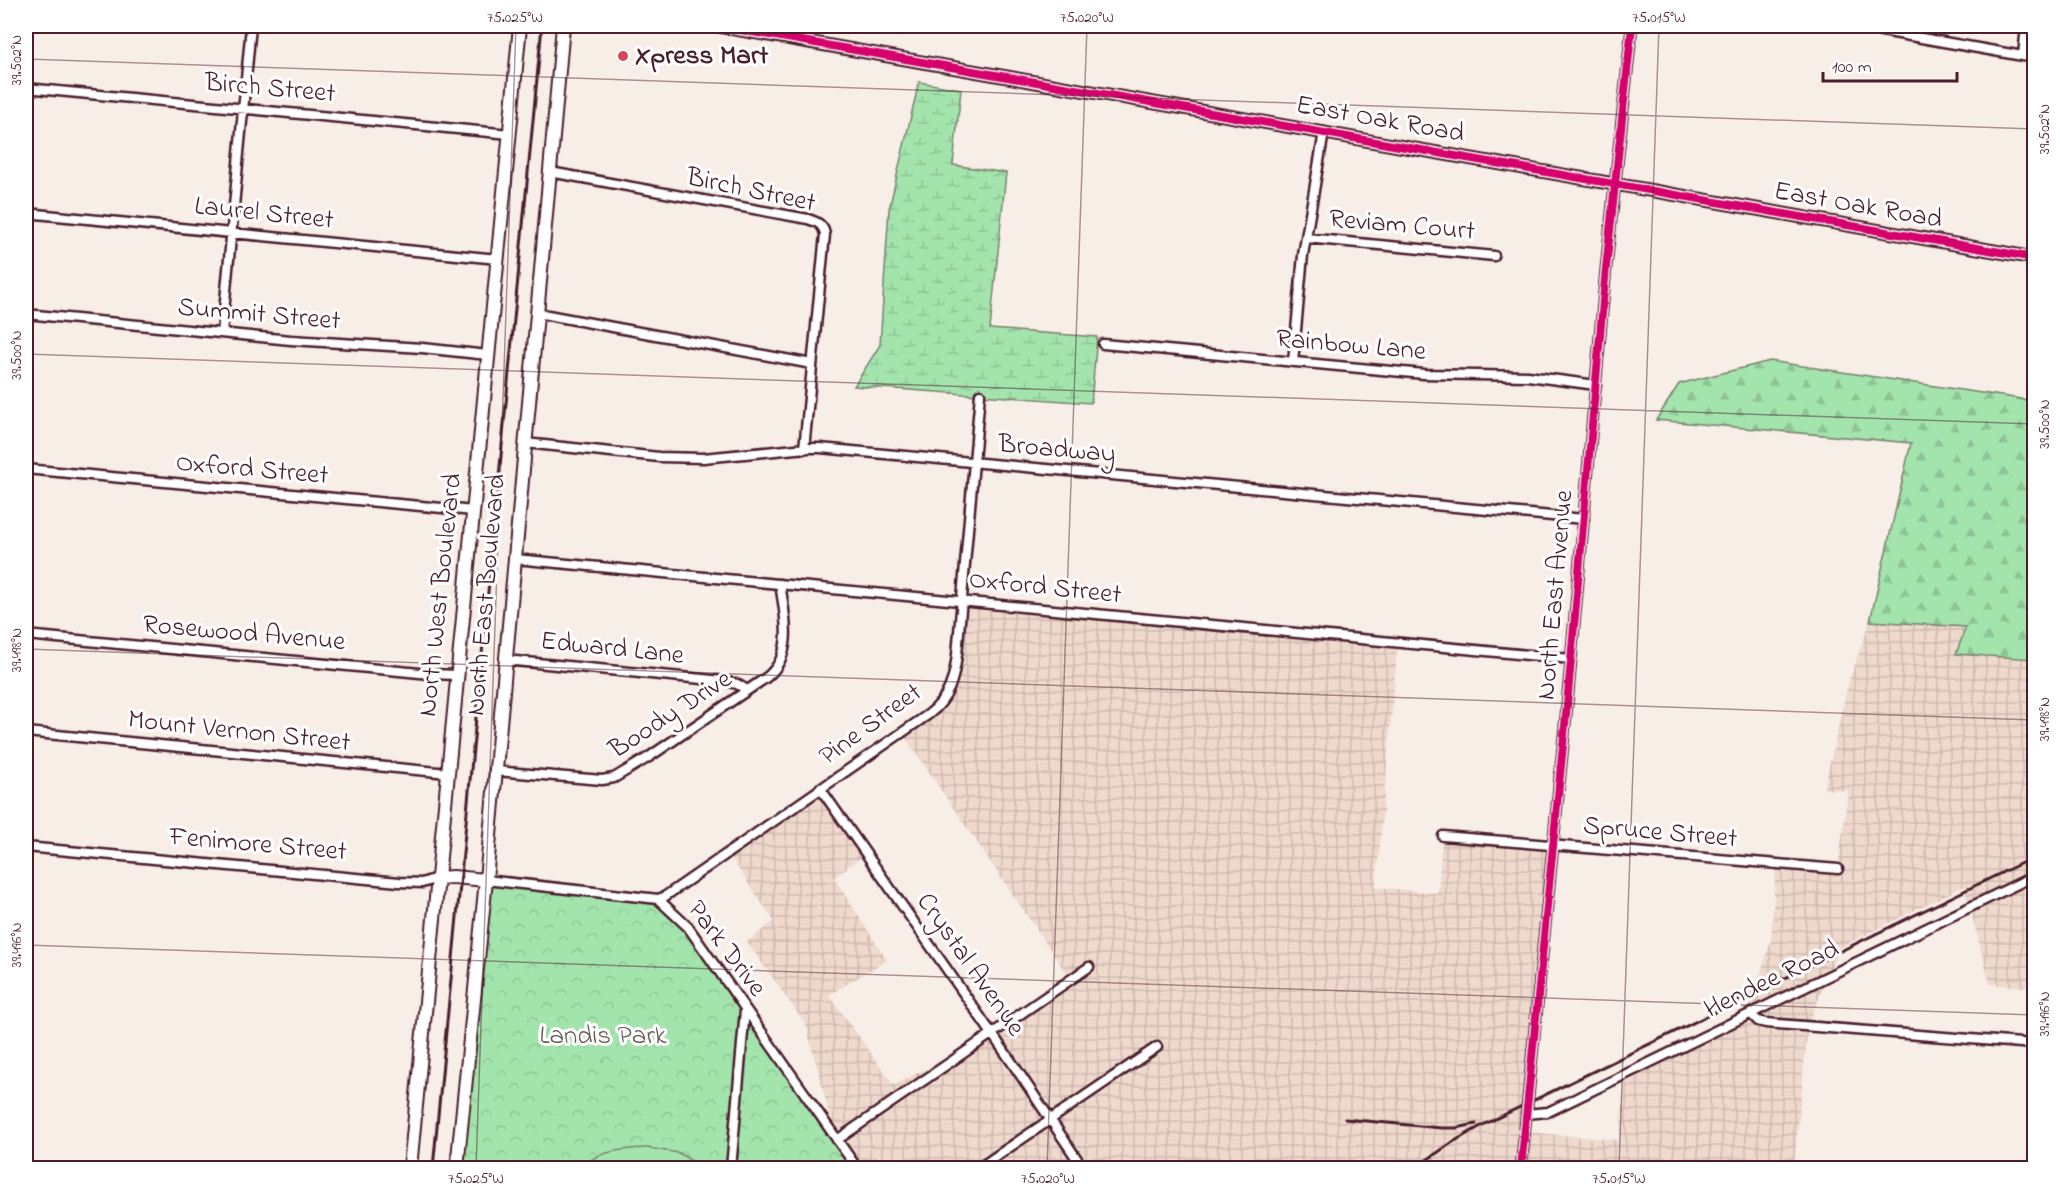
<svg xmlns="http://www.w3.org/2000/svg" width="2060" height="1194" viewBox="0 0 2060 1194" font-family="'Indie Flower',sans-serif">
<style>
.industrial{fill:url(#industrial-grid)}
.forest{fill:url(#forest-firs);stroke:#76826c;stroke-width:1.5}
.wetland{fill:url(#wetland-marsh);stroke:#76826c;stroke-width:1.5}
.park{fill:url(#park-crowns);stroke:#76826c;stroke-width:1.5}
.pitch{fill:#a3e4ad;stroke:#76826c;stroke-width:1.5}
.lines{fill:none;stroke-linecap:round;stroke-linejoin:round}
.minor-casing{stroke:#4a1f2b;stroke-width:13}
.tertiary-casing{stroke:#4a1f2b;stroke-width:15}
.secondary-casing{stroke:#4a1f2b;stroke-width:16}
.minor{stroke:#fff;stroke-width:8}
.tertiary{stroke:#fff;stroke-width:10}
.secondary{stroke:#fff;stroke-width:12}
.rail{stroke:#4a1f2b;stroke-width:3}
.cycleway-casing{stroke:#fff;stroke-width:11}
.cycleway{stroke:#d6006c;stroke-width:8}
.ticks{fill:none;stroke:#4a1f2b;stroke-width:1.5;stroke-opacity:0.45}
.poi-dot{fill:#d1495b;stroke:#fff;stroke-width:2}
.labels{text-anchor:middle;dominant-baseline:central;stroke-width:6;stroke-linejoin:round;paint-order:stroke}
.poi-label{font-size:27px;font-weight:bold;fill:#4a1f2b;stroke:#fff;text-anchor:start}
.street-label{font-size:27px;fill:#4a1f2b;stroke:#fff}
.park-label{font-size:27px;fill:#655a52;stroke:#fff}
.neatline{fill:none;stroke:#4a1f2b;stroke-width:2}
.ticks-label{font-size:15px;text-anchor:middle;fill:#4a1f2b}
</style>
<defs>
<pattern id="industrial-grid" width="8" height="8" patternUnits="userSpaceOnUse" patternTransform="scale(1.5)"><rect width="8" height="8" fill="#efd9cd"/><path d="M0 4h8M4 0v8" fill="none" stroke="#cebab0"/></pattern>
<pattern id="forest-firs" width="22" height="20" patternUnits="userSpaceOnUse" patternTransform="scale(1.5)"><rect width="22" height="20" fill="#a3e4ad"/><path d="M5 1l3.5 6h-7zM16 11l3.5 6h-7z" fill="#8ec395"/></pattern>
<pattern id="wetland-marsh" width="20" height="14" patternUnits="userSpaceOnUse" patternTransform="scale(1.5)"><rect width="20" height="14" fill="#a3e4ad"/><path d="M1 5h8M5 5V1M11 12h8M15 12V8" fill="none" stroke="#8ec395"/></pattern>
<pattern id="park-crowns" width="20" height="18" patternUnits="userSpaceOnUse" patternTransform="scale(1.5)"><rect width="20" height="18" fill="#a3e4ad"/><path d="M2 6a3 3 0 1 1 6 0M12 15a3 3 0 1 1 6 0" fill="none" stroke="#8ec395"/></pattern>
</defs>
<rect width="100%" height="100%" fill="#f8eee8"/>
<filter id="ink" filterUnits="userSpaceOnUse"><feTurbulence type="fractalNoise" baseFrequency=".0167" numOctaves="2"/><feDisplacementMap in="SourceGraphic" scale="12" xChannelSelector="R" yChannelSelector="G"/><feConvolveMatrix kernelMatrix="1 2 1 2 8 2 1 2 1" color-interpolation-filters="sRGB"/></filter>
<g filter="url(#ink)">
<!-- industrial -->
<path class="industrial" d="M832 26H902L901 38Z
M960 601 1398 642 1376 887 1438 893 1442 837 1553 847 1527 1132 1619 1140 1626 1074 1748 1014 1771 940 1776 865 1838 869 1848 791 1824 789 1848 684 1870 621 1967 627 1956 654 2034 659V988L1990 984 1964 886 1839 948 1808 1025 1794 1168H856L836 1140 806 1025 747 942 774 921 727 852 820 789 865 854 834 878 887 960 829 995 894 1085 961 1051 1067 974 900 730 948 694Z"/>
<!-- forest -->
<path class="forest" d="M1770 361 2034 401V659L1956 654 1966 627 1870 621 1911 443 1656 420 1679 384Z"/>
<!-- wetland -->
<path class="wetland" d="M919 82 961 89 953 165 1006 173 990 329 1097 337 1091 403 854 386 880 345 889 209Z"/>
<!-- park -->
<path class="park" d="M486 880 658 899 688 927 857 1168H457Z"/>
<!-- pitch -->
<path class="pitch" d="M648 1148 679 1153 701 1167 700 1168H581C597 1150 625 1149 648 1148Z"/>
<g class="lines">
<defs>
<path id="minor" d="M1854 26 2034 58
M2023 56 2026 26
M26 88 510 134
M550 172 808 219C817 222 823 224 825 234L804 449
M26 213 498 259
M1306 238 1494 256
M537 313 812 364
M26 314 291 340 422 348 488 355
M222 333 251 26
M1103 344 1424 374 1528 376 1596 385
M1293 362 1303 255 1324 132
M525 443 659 457 703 458 806 448H820L1584 519
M26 469 474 511
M515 559 1571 659
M26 635 430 674 458 675
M505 660 723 681 737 684 747 690
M26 732 448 773
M496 771 602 780 614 778 649 757 767 677C795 654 785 616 780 584
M820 788 1011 1061 1083 1168
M1443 836 1838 869
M26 847 399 882 422 883 437 878
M486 880 658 899 688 927 857 1168
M658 899 664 897 929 714C949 699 954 679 957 655L980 394
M1751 1014 1758 1021 1766 1023 2034 1044
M1526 1114 1548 1112 2034 876
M837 1140 1089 967
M731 1168 745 1010
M979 1168 1157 1047
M1521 1168 1567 705 1606 268 1632 26"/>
<path id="tertiary" d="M718 26 2034 258"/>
<path id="secondary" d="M437 878 453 877 486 880
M410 1168 520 26
M457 1168 486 880 563 26"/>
</defs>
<!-- minor casing -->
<use href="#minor" class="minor-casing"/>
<!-- tertiary casing -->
<use href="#tertiary" class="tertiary-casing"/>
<!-- secondary casing -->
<use href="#secondary" class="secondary-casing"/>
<!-- minor -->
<use href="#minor" class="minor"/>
<!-- tertiary -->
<use href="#tertiary" class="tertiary"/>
<!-- secondary -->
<use href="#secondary" class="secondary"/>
<!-- rail -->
<path class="rail" d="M1345 1119 1441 1128H1456L1476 1124
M433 1168 542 26
M1415 1168 1453 1142 1481 1126 2034 857"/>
<defs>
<path id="cycleway" d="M718 26 2034 258
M1521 1168 1567 705 1606 268 1632 26"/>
</defs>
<!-- cycleway casing -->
<use href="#cycleway" class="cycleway-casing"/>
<!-- cycleway -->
<use href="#cycleway" class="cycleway"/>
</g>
</g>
<!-- ticks -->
<path class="ticks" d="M26 59 2034 129M26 354 2034 424M26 649 2034 720M26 945 2034 1015M476 1168 516 26M1047 1168 1087 26M1619 1168 1659 26"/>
<!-- markers -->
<circle class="poi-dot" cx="623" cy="56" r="6"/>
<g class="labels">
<!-- poi labels -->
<g class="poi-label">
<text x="635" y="56">Xpress Mart</text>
</g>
<!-- street labels -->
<g class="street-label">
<text transform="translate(270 89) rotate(5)">Birch Street</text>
<text transform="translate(1380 120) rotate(10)">East Oak Road</text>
<text transform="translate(751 191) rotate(12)">Birch Street</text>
<text transform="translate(1858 206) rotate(10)">East Oak Road</text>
<text transform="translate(264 214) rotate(6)">Laurel Street</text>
<text transform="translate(1402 226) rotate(5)">Reviam Court</text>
<text transform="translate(259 315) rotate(5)">Summit Street</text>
<text transform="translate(1351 346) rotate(5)">Rainbow Lane</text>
<text transform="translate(1057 450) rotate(5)">Broadway</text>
<text transform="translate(252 470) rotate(5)">Oxford Street</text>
<text transform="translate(1045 588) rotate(6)">Oxford Street</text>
<text transform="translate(441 595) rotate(-84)">North West Boulevard</text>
<text transform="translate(487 595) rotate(-85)">North East Boulevard</text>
<text transform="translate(1556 595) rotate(-85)">North East Avenue</text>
<text transform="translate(244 634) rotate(5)">Rosewood Avenue</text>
<text transform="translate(612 649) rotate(6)">Edward Lane</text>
<text transform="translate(671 715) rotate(-33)">Boody Drive</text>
<text transform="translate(871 725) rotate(-36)">Pine Street</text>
<text transform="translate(239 732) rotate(6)">Mount Vernon Street</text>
<text transform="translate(1660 833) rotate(5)">Spruce Street</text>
<text transform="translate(258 845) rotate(5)">Fenimore Street</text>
<text transform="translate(726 949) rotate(53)">Park Drive</text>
<text transform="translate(970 965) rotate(55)">Crystal Avenue</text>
<text transform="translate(1772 980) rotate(-26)">Hendee Road</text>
</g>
<!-- park labels -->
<g class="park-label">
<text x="603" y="1036">Landis Park</text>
</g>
</g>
<!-- margin -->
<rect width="2060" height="1194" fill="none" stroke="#fff" stroke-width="66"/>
<!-- scale -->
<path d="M1823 72v9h134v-9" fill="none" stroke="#4a1f2b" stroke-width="3"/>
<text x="1832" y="72" font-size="18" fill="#4a1f2b" stroke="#ffffff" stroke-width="4.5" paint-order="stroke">100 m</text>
<rect x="33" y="33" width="1994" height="1128" class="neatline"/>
<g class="ticks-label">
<text x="515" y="22">75.025°W</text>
<text x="1087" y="22">75.020°W</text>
<text x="1659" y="22">75.015°W</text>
<text transform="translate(16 60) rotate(-90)" y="5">39.502°N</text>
<text transform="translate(2044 129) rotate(-90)" y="5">39.502°N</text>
<text transform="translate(16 355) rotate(-90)" y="5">39.500°N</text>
<text transform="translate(2044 424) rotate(-90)" y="5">39.500°N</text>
<text transform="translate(16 650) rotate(-90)" y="5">39.498°N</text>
<text transform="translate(2044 719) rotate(-90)" y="5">39.498°N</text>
<text transform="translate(16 945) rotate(-90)" y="5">39.496°N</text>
<text transform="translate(2044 1014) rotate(-90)" y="5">39.496°N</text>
<text x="476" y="1183">75.025°W</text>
<text x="1048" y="1183">75.020°W</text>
<text x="1619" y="1183">75.015°W</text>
</g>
</svg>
